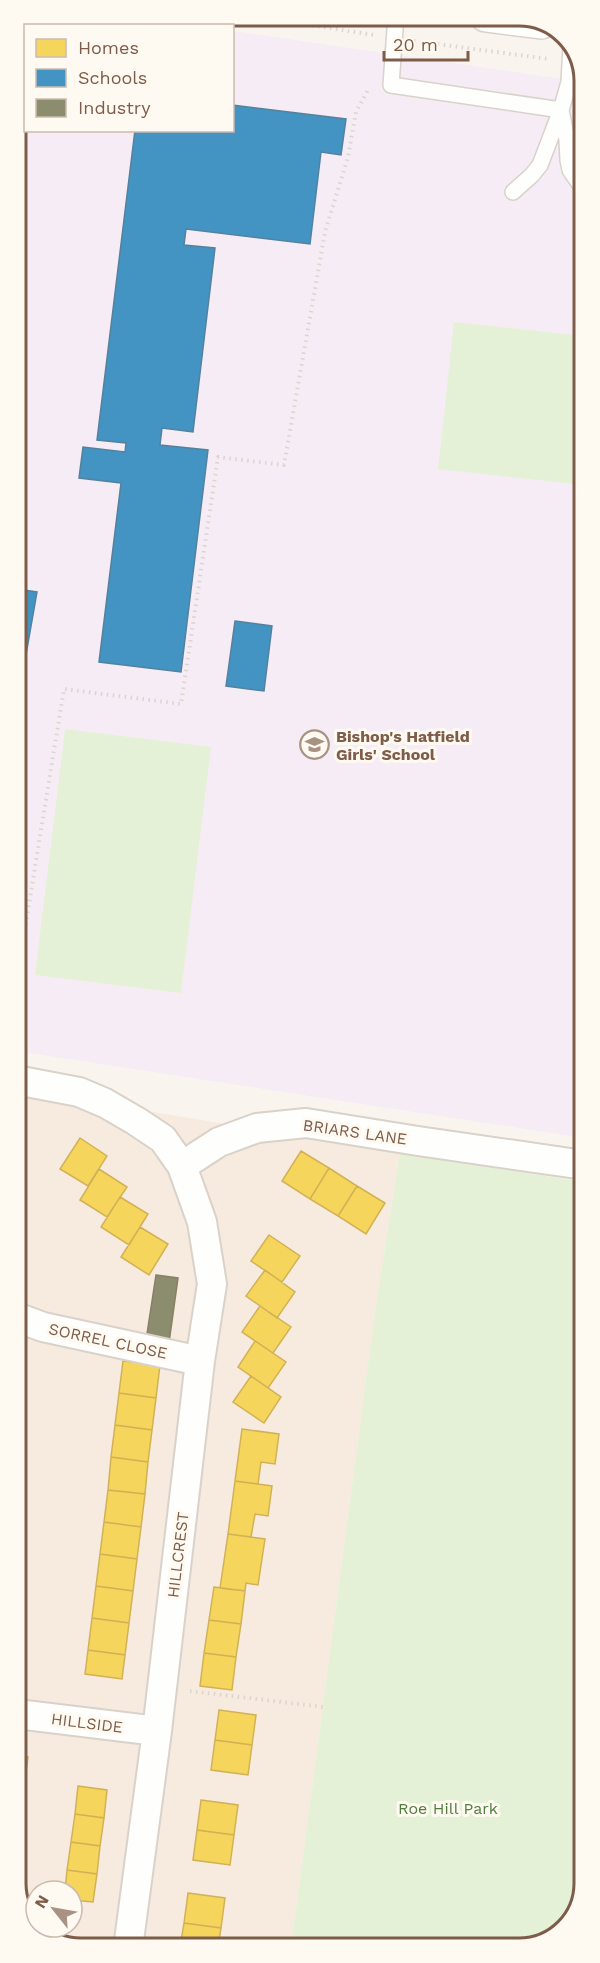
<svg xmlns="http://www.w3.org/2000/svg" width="600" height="1963" viewBox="0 0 600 1963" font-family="'Work Sans',sans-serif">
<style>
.residential{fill:#f6ebde;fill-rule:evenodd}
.education{fill:#f6ecf5}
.green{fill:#e5f1d7}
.homes{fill:#f6d55c;stroke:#d2b156;stroke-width:1.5}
.schools{fill:#4393c3;stroke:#54829e;stroke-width:1.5}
.industry{fill:#8c8c6e;stroke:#887e63;stroke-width:1.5}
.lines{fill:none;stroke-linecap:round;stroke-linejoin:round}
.service-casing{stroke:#d9d2ca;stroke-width:18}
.minor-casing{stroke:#d9d2ca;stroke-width:32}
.tertiary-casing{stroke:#d9d2ca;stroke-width:36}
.path{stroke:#dcd5ce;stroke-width:4;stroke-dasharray:1.5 4.5;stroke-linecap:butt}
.service{stroke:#fefefc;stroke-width:15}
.minor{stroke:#fefefc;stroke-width:28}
.tertiary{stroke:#fefefc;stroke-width:33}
.labels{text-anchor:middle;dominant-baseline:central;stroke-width:6;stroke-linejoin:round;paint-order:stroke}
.poi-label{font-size:16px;font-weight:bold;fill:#7d5c49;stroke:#fffaf1;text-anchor:start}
.street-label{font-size:16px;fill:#7d5c49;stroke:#fffaf1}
.park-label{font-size:16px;fill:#4e7d3c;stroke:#fffaf1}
.rim{fill:none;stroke:#7d5c49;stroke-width:3}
</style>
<rect width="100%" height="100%" fill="#f9f5ee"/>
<!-- residential -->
<path class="residential" d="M16 1089 400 1153 376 1304 291 1947 76 1948 38 1932 17 1899ZM36 1891H72V1927H36Z"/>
<!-- education -->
<path class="education" d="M80 15H125L197 25H55Z
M233 31 583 82 584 1138 16 1051 15 76 25 54 26 130H232Z"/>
<!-- green -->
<path class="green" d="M454 322 583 336V485L438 469Z
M65 729 211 747 181 993 35 975Z
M400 1153 584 1182 585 1883 571 1923 536 1946 291 1947 376 1304Z"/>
<!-- homes -->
<path class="homes" d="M80 1138 107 1156 88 1186 60 1169Z
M301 1151 329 1168 310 1199 282 1181Z
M329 1168 357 1186 338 1216 310 1199Z
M99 1169 127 1187 107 1217 80 1200Z
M357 1186 385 1203 366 1234 338 1216Z
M120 1197 148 1214 129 1245 101 1227Z
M140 1227 168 1244 149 1275 121 1257Z
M269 1235 300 1256 282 1282 251 1261Z
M265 1270 295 1292 277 1318 246 1296Z
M260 1306 291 1327 273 1353 242 1332Z
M255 1341 286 1362 268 1388 238 1367Z
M123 1361 160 1365 156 1398 119 1393Z
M251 1376 281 1397 264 1423 233 1402Z
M119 1393 156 1398 152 1430 115 1425Z
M115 1425 152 1430 148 1462 111 1457Z
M242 1429 279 1434 275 1464 261 1462 258 1484 235 1481Z
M111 1457 148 1462 145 1494 108 1490Z
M235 1481 272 1486 268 1516 255 1514 251 1537 228 1534Z
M108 1490 145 1494 141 1527 104 1522Z
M17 1514 23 1515 20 1535 17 1534Z
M104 1522 141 1527 137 1559 100 1554Z
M228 1534 265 1539 258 1585 246 1583 245 1591 220 1588Z
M100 1554 137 1559 133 1591 96 1586Z
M96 1586 133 1591 129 1623 92 1618Z
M214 1587 245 1591 241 1624 209 1620Z
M92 1618 129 1623 125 1655 88 1650Z
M209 1620 241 1624 236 1657 204 1653Z
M88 1650 125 1655 122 1679 85 1674Z
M204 1653 236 1657 232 1690 200 1686Z
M219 1710 256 1715 252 1745 215 1740Z
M215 1740 252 1745 248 1775 211 1770Z
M17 1756 28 1757 24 1787 17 1786Z
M78 1786 107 1790 104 1818 75 1814Z
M201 1800 238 1805 234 1835 197 1830Z
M75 1814 104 1818 100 1846 71 1842Z
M197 1830 234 1835 230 1865 193 1860Z
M71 1842 100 1846 97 1874 67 1870Z
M67 1870 97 1874 93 1902 72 1900V1891H65Z
M188 1893 225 1898 221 1928 184 1923Z
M184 1923 221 1928 218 1947H180Z"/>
<!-- schools -->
<path class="schools" d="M232 105 346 119 341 155 321 152 310 244 186 229 184 245 215 248 193 432 162 428 160 445 208 450 181 672 99 662 121 483 79 478 83 447 125 452 126 443 97 440 135 130H232Z
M16 589 37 592 24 666 16 664Z
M235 621 272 626 264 691 226 686Z"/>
<!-- industry -->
<path class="industry" d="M156 1275 178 1278 168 1350 145 1347Z"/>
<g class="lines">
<defs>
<path id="service" d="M396 15 391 85 561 110 569 82 571 45
M561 110 567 140 568 160 570 170 583 189
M513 192 532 175 540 165 561 110"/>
<path id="minor" d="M16 1080 79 1092 105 1103 136 1121 163 1139 182 1166 219 1142 257 1128 306 1123 418 1141 584 1165
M16 1317 43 1327 200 1361
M17 1714 157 1731
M128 1948 157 1731 200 1361 212 1284 202 1222 182 1166"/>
<path id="tertiary" d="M486 15 541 22"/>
</defs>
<!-- service casing -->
<use href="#service" class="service-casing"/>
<!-- minor casing -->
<use href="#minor" class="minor-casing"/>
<!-- tertiary casing -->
<use href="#tertiary" class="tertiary-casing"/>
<!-- path -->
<path class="path" d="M247 15 374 35
M414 41 549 59
M15 92 19 68
M16 984 64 689 181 704 218 457 284 465 325 232 348 157 356 112 369 88
M190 1691 323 1707"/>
<!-- service -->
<use href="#service" class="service"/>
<!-- minor -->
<use href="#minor" class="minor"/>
<!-- tertiary -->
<use href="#tertiary" class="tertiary"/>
</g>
<!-- icons -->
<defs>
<symbol id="school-ring" viewBox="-11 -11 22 22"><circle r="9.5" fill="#fffaf1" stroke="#a89283" stroke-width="1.5"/><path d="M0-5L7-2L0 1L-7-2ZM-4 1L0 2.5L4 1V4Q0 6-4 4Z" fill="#a89283"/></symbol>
</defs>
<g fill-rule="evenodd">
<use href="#school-ring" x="298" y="728" width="33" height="33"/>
</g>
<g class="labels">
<!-- poi labels -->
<g class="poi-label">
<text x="336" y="736">Bishop's Hatfield<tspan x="336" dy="18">Girls' School</tspan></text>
</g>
<!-- street labels -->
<g class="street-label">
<text transform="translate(355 1132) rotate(8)">BRIARS LANE</text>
<text transform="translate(108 1341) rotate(12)">SORREL CLOSE</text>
<text transform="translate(178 1555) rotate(-83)">HILLCREST</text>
<text transform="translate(87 1723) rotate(7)">HILLSIDE</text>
</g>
<!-- park labels -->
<g class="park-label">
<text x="448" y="1808">Roe Hill Park</text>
</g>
</g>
<!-- crop -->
<path d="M0 0H600V1963H0ZM81 26H519A55 55 0 0 1 574 81V1883A55 55 0 0 1 519 1938H81A55 55 0 0 1 26 1883V81A55 55 0 0 1 81 26Z" fill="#fffaf1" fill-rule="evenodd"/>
<path class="rim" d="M81 26H519A55 55 0 0 1 574 81V1883A55 55 0 0 1 519 1938H81A55 55 0 0 1 26 1883V81A55 55 0 0 1 81 26Z"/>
<!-- legend -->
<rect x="24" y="24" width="210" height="108" fill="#fffaf1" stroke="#cbbbae" stroke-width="1.5"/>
<rect x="36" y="39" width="30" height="18" fill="#f6d55c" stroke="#cbbbae" stroke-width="1.5"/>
<text x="78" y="54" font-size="18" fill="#7d5c49">Homes</text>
<rect x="36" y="69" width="30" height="18" fill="#4393c3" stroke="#cbbbae" stroke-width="1.5"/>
<text x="78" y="84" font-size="18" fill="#7d5c49">Schools</text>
<rect x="36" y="99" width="30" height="18" fill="#8c8c6e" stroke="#cbbbae" stroke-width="1.5"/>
<text x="78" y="114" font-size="18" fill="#7d5c49">Industry</text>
<!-- north arrow -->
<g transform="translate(54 1909) rotate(301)"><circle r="28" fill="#fffaf1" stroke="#cbbbae" stroke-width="1.5"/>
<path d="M0-4.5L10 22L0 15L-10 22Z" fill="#a89283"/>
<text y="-9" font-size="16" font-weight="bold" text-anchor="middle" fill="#7d5c49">N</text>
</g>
<!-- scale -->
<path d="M384 51v9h84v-9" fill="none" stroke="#7d5c49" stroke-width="3"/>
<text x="393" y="51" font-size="18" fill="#7d5c49" stroke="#fffaf1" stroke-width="4.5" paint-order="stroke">20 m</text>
</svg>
